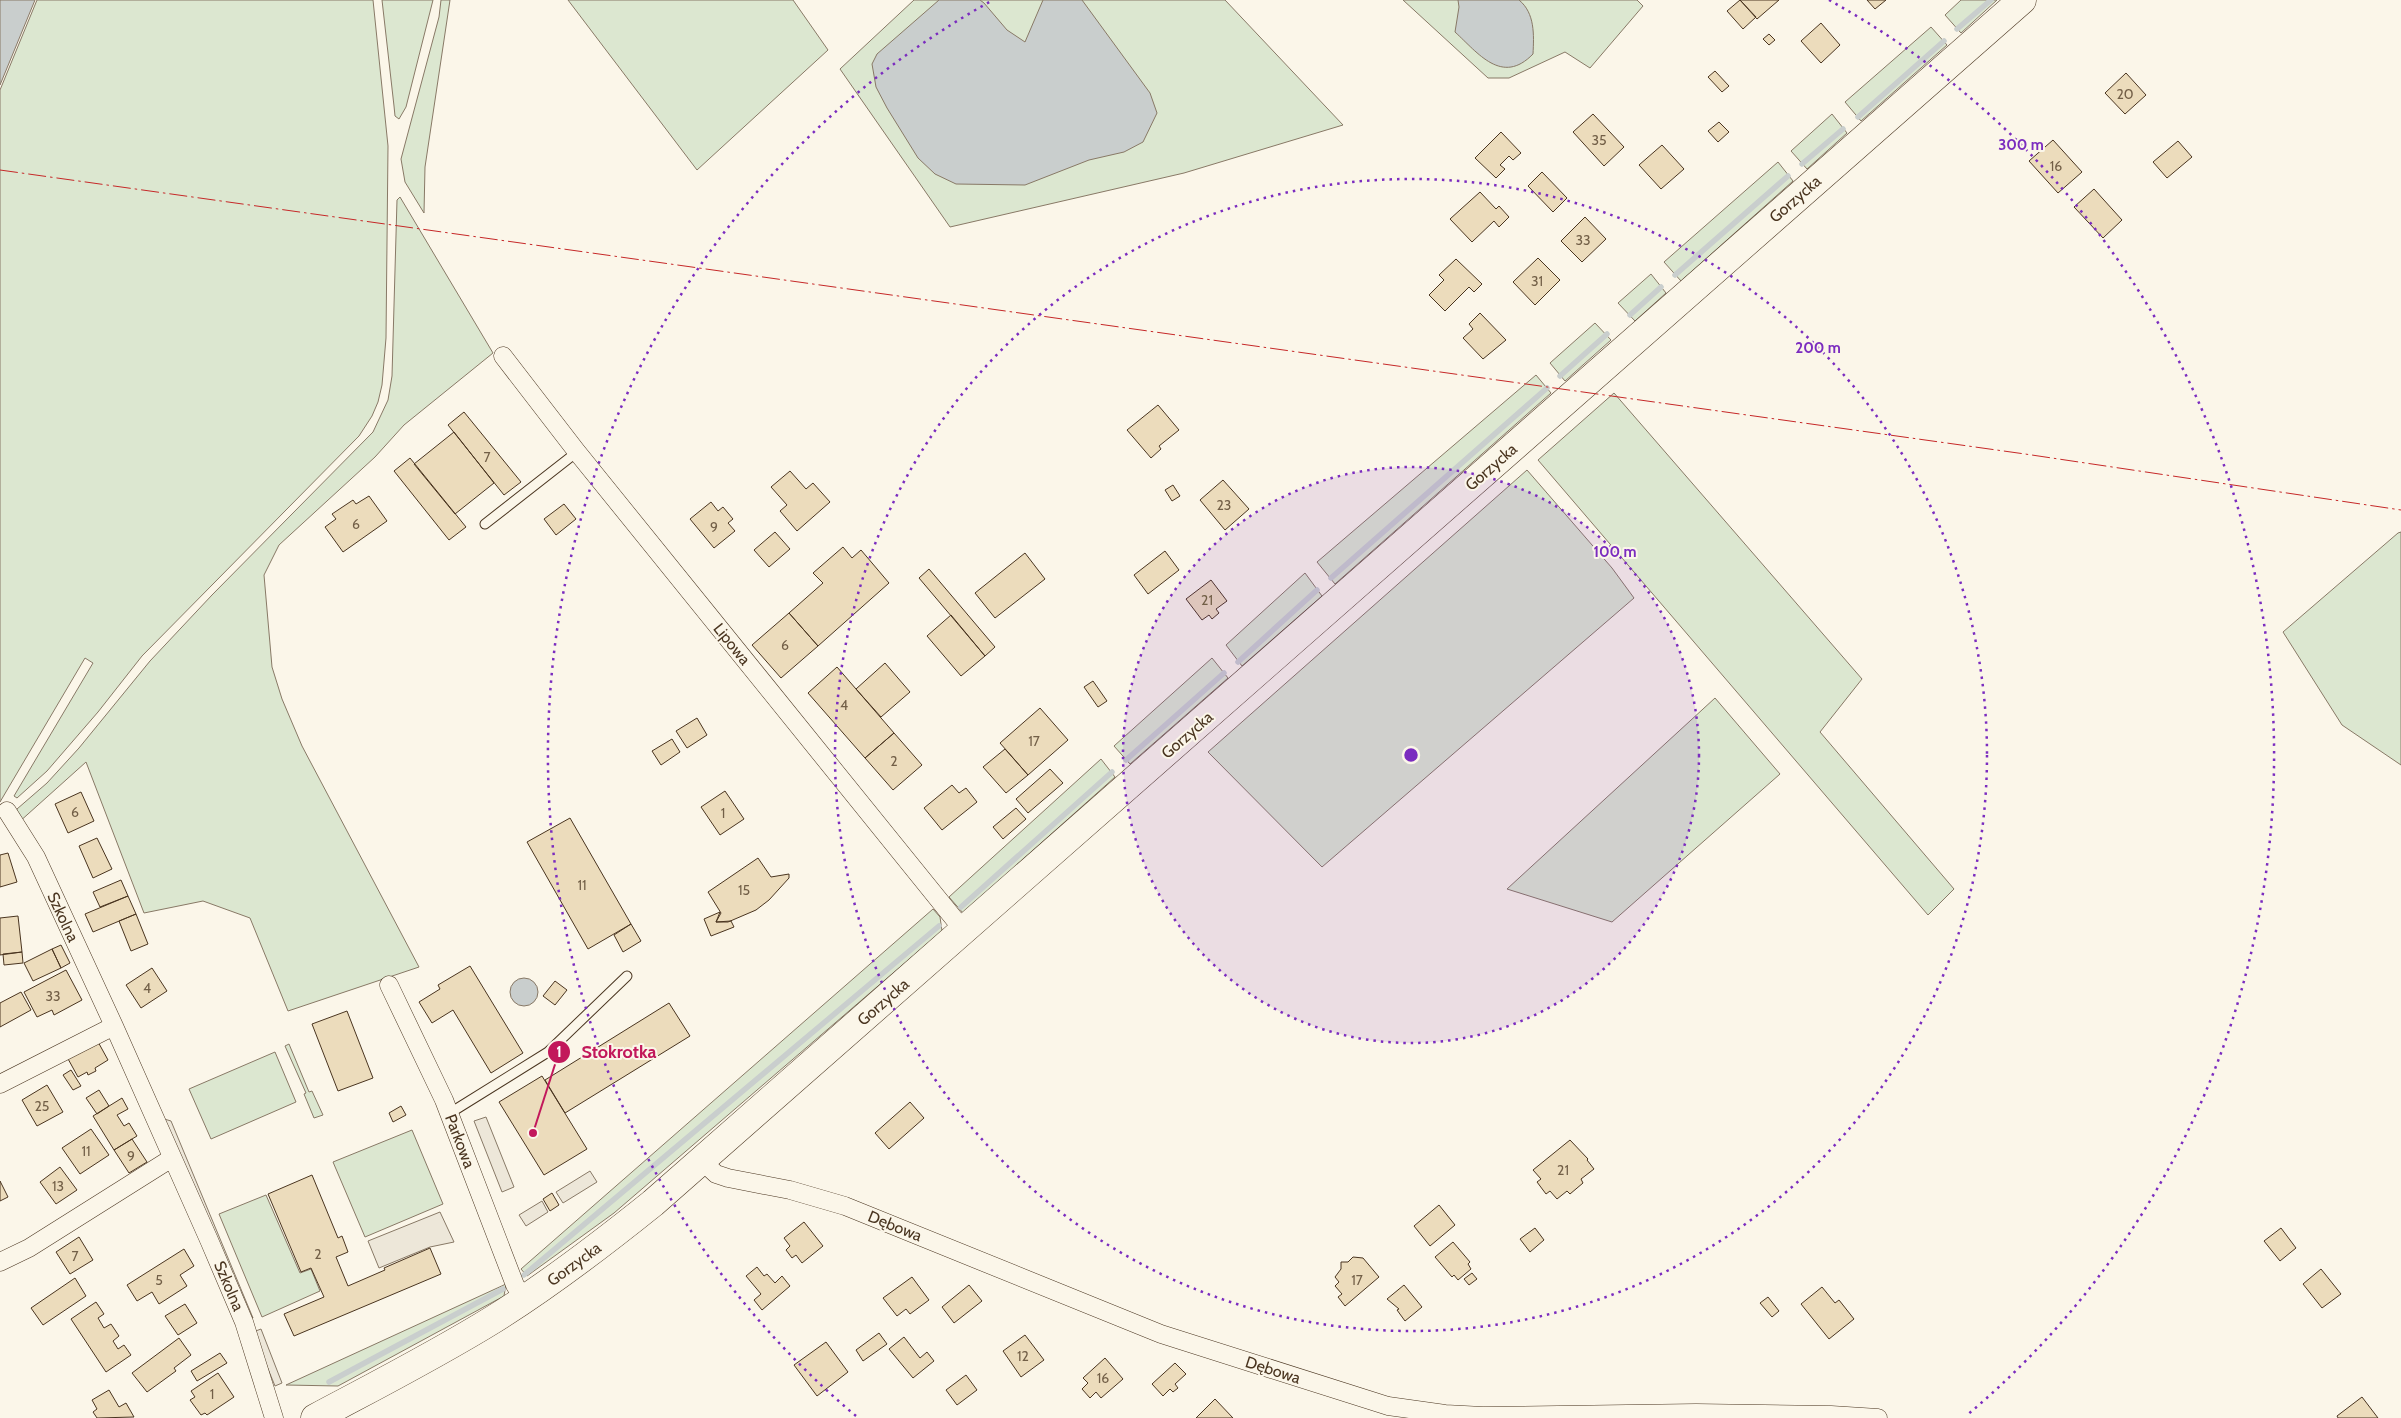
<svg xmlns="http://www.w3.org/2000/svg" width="2401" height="1418" viewBox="0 0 2401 1418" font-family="Cabin,sans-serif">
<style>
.green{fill:#dce7d0;stroke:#887966}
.parking{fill:#ede7d9;stroke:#887966}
.water{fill:#c9cecd;stroke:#887966}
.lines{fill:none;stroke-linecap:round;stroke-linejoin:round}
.stream{stroke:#c9cecd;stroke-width:5.5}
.building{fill:#ecdcbc;stroke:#4a3520}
.service-casing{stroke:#4a3520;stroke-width:11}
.minor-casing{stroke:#4a3520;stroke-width:19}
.primary-casing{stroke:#4a3520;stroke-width:29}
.service{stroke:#fbf6e9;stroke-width:9}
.minor{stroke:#fbf6e9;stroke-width:18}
.primary{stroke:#fbf6e9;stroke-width:28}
.power{stroke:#c62828;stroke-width:1;stroke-dasharray:18 4 2.5 4;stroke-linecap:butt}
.ring{fill:none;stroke:#7b2cbf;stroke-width:2.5;stroke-dasharray:2.5 5}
.labels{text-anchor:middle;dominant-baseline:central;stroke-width:4;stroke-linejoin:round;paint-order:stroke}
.number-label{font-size:14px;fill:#725f47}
.street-label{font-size:16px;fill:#4a3520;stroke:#fbf6e9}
.centre{fill:#7b2cbf;stroke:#fbf6e9;stroke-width:2.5}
.ring-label{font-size:15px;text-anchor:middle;font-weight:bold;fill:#7b2cbf;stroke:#fbf6e9;stroke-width:4;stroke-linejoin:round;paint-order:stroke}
.leader{fill:none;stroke:#c2185b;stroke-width:2}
.callout-dot{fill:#c2185b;stroke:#fbf6e9;stroke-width:2}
.mark-label{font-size:15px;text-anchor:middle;font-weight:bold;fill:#fff}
.callout-label{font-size:18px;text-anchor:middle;font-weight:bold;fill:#c2185b;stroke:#fbf6e9;stroke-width:4;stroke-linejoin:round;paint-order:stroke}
</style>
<rect width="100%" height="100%" fill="#fbf6e9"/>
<!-- green -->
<path class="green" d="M37 0H373L388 146 386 338 382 385 378 402 372 416 359 436 142 656 98 712 47 771 17 798 14 796 93 663 85 658 0 802V90Z
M382 0H433L406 107 399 119 395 116 394 106Z
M441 0H450L425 167 424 213 405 182 401 159 439 17Z
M568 0H793L828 50 697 170Z
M914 0H1225L1343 125 1184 173 950 227 840 69Z
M1403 0H1637L1643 6 1590 68 1565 52 1509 78H1488Z
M1961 0H1997L1961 33 1945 15Z
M1931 27 1947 45 1861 121 1845 102Z
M1832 114 1847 133 1807 169 1791 151Z
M1778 162 1793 181 1681 281 1664 262Z
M400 197 493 353 404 425 375 457 279 545 264 575 272 667 282 699 302 746 419 967 288 1011 250 918 203 901 144 913 86 762 18 823 15 818 17 809 47 783 79 748 150 661 212 595 373 432 388 400 392 376 397 200Z
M1651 274 1666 293 1635 321 1618 303Z
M1595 323 1611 340 1565 381 1550 363Z
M1536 375 1551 393 1335 584 1317 562Z
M1614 393 1862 679 1820 732 1954 889 1928 915 1538 460Z
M1527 470 1612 568 1634 598 1322 867 1208 752Z
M2401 532V765L2342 725 2283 632 2398 533Z
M1305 573 1322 596 1242 666 1226 645Z
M1212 658 1228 678 1130 764 1114 746Z
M1715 698 1780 774 1612 922 1507 889Z
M1101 759 1115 777 963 913 949 897Z
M933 909 940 917 942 931 614 1213 527 1276 521 1269Z
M289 1044 309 1092 312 1091 323 1115 314 1118 304 1094 306 1093 285 1046Z
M275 1052 296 1102 211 1139 189 1089Z
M412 1130 443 1204 365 1237 333 1162Z
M266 1195 300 1273 311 1269 320 1291 262 1317 219 1214Z
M506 1284 504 1296 338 1386 286 1385Z"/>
<!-- parking -->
<path class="parking" d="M486 1117 514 1187 502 1192 474 1121Z
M161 1118 171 1121 253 1318 237 1300Z
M590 1171 597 1182 563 1203 556 1192Z
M542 1201 548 1212 526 1226 519 1215Z
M440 1212 454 1242 430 1247 379 1268 368 1241Z
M261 1329 282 1383 275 1386 253 1332Z"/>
<!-- water -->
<path class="water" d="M0 0H35L0 85Z
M939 0H980L984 3 1007 30 1025 42 1043 0H1082L1150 93 1157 113 1143 142 1124 152 1089 160 1025 185 956 184 935 174 918 158 887 108 876 87 872 64 877 54Z
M1458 0H1519C1535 13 1534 35 1533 54 1502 86 1478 53 1455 32L1459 7Z
M510 992a14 14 0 1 1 28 0a14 14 0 1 1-28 0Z"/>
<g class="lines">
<!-- stream -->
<path class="stream" d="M1957 29 1991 0
M1858 117 1944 41
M1802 164 1843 129
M1675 275 1788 176
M1630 315 1661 287
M1560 376 1607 334
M1331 578 1547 388
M1238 662 1317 590
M1126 760 1224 673
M961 907 1112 772
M524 1275 939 926
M329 1382 503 1289"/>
</g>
<!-- building -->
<path class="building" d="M1740 0 1756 17 1743 29 1727 11Z
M1740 0H1779L1757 19Z
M1867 0H1886L1875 9Z
M1821 23 1840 45 1821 63 1801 41Z
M1769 34 1775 40 1769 45 1763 39Z
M1715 71 1729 86 1722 92 1708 77Z
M2126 73 2146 95 2125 114 2105 93Z
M1593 114 1624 147 1604 166 1573 132Z
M1719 122 1729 132 1718 142 1708 131Z
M1501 132 1521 153 1513 160 1509 156 1500 165 1505 169 1496 178 1475 158Z
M2053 140 2082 172 2058 193 2029 161Z
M2178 141 2192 157 2167 178 2153 162Z
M1662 145 1684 169 1661 189 1639 165Z
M1542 172 1567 198 1553 212 1528 186Z
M2094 189 2122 220 2103 238 2074 207Z
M1480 192 1496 209 1499 206 1509 217 1499 227 1494 221 1472 242 1450 219Z
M1585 217 1606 239 1582 262 1561 241Z
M1538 258 1560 280 1535 305 1513 282Z
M1456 259 1482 284 1474 292 1469 287 1445 311 1429 295 1444 280 1439 275Z
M1480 313 1506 340 1483 359 1463 338 1473 329 1469 324Z
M1158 405 1179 430 1159 446 1161 449 1151 458 1127 430Z
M464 412 521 482 504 495 448 425Z
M454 432 494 483 455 514 414 464Z
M410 458 466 527 449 540 394 471Z
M790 471 806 489 813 483 830 502 797 531 780 511 787 505 771 487Z
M1223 480 1249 509 1225 530 1200 500Z
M1173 485 1180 496 1172 501 1165 490Z
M369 496 387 521 343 552 325 527 336 519 332 514 353 500 356 504Z
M711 502 718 511 723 507 733 519 728 523 735 531 714 548 690 519Z
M564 504 576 519 556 535 544 519Z
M775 532 790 549 769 567 754 550Z
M843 547 852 558 861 550 889 583 818 646 789 613 823 583 813 573Z
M1165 551 1179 570 1148 594 1134 575Z
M1025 553 1045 579 995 618 975 593Z
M929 569 995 647 985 656 919 578Z
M1211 580 1227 601 1216 609 1219 613 1212 619 1209 615 1202 620 1186 599Z
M789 613 818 646 781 678 752 645Z
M951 615 985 656 961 676 927 636Z
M885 663 910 692 881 717 856 689Z
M837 667 894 733 865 758 808 693Z
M1093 681 1107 701 1098 707 1084 687Z
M1040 708 1068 740 1028 775 1000 743Z
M697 718 707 735 687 748 676 731Z
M894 733 922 765 893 790 865 758Z
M672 739 680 752 661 765 652 751Z
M1005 749 1028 775 1006 793 983 767Z
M1050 769 1063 783 1028 813 1016 799Z
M952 785 959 793 966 788 977 802 942 830 924 808Z
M725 791 744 819 720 835 701 807Z
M81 792 94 821 68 833 55 804Z
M1016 808 1026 819 1003 839 993 827Z
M570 818 631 924 588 949 527 842Z
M97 838 112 869 93 878 79 846Z
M8 853 17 882 0 887V855Z
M758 858 771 877 789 874V878L769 900 756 910 728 922H716L721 913 708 892Z
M121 880 128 896 100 907 93 892Z
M128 896 136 914 93 932 85 914Z
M720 912 716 922 731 921 734 927 711 936 704 919Z
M136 914 148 944 131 951 119 921Z
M18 916 22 952 0 955V918Z
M631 924 641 941 623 952 614 935Z
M61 945 70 963 61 968 52 949Z
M52 949 61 968 33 981 24 963Z
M22 952 23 963 4 965 3 954Z
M470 966 523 1053 491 1073 453 1010 432 1023 419 1002 440 989 438 985Z
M152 968 167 991 141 1008 126 985Z
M66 970 82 1000 54 1015 52 1010 37 1017 24 992Z
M555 981 567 990 555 1005 543 996Z
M21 992 31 1010 0 1027V1003Z
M669 1003 690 1036 565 1113 545 1080Z
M347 1011 373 1078 338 1091 312 1024Z
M97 1040 108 1060 95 1068 96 1071 88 1075 87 1072 78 1077 67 1057Z
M71 1070 81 1086 73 1090 63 1075Z
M542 1076 587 1149 544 1175 499 1102Z
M47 1085 63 1112 37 1126 22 1100Z
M99 1090 109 1106 97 1114 86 1098Z
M122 1098 128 1109 117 1115 124 1126 129 1123 137 1136 114 1150 93 1116Z
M910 1102 924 1118 889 1149 875 1133Z
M401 1106 406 1115 393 1122 389 1113Z
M91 1129 109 1155 80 1174 62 1148Z
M132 1139 147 1162 129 1173 114 1150Z
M1570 1140 1588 1159 1587 1160 1594 1169 1581 1179 1583 1183 1570 1194 1567 1191 1557 1199 1550 1191 1546 1194 1537 1182 1541 1179 1533 1170Z
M60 1167 77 1190 56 1204 40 1182Z
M312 1175 338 1238 342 1236 348 1252 336 1257 348 1286 385 1270 384 1268 430 1248 441 1274 294 1336 284 1314 324 1297 311 1268 301 1272 268 1194Z
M0 1181 8 1197 0 1201Z
M552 1193 559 1205 550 1211 543 1199Z
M1439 1205 1455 1225 1430 1246 1414 1226Z
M804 1222 823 1246 802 1263 796 1255 792 1258 786 1250 790 1246 784 1238Z
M1535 1228 1544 1240 1530 1252 1520 1239Z
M2281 1228 2296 1248 2280 1261 2264 1241Z
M79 1237 93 1260 70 1274 56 1252Z
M1453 1242 1470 1262 1468 1264 1471 1269 1458 1280 1454 1275 1452 1277 1435 1257Z
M184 1249 194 1266 180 1275 187 1286 159 1304 152 1292 137 1301 127 1285Z
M1353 1257 1363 1258 1379 1277 1345 1306 1338 1297 1342 1294 1335 1286 1339 1282 1335 1277 1341 1269V1262H1348Z
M757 1267 764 1276 767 1274 775 1283 782 1276 790 1286 762 1310 754 1300 761 1294 746 1276Z
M2321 1269 2341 1294 2322 1308 2303 1284Z
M1472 1273 1477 1279 1469 1285 1464 1279Z
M912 1277 929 1300 910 1314 906 1309 897 1316 883 1298Z
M75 1278 86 1296 43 1325 31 1308Z
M969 1285 982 1301 954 1323 942 1307Z
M1404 1285 1422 1307 1405 1321 1397 1310 1399 1309 1387 1299Z
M1822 1287 1835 1303 1839 1300 1854 1319 1829 1339 1801 1304Z
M1768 1297 1779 1311 1772 1317 1760 1303Z
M96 1302 104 1314 98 1318 104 1328 111 1324 119 1336 113 1341 118 1349 124 1345 131 1355 106 1372 71 1319Z
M185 1304 197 1323 178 1335 165 1316Z
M879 1333 887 1344 863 1361 856 1350Z
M1025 1335 1044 1360 1021 1377 1003 1351Z
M904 1337 920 1358 927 1352 934 1361 913 1378 889 1349Z
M179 1338 191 1355 174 1368 176 1371 147 1392 132 1373Z
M826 1342 848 1372 817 1396 794 1365Z
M220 1353 227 1363 197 1381 191 1371Z
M1105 1358 1123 1379 1101 1398 1096 1392 1090 1398 1082 1389 1088 1383 1083 1378Z
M1175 1363 1186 1374 1175 1384 1178 1388 1173 1392 1170 1389 1163 1396 1152 1384Z
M218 1373 234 1397 207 1415 205 1413 201 1415 190 1400 195 1397 191 1391Z
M966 1375 977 1390 957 1405 946 1390Z
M109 1390 119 1407 126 1403 134 1417 97 1418 93 1412 97 1409 92 1400Z
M2362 1397 2378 1418H2338L2337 1416Z
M1215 1399 1233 1418H1196Z"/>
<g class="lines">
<defs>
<path id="service" d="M485 524 577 452
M450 1113 548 1052 627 976"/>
<path id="minor" d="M503 356 577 452 964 931
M7 811 36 857 114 1026 209 1240 244 1322 274 1418
M389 985 444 1100 515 1285 524 1300
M0 1084 114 1026
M702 1161 716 1174 728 1178 790 1190 845 1206 1161 1334 1388 1406 1445 1414 1483 1416 1696 1413 1831 1415 1878 1418
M0 1262 29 1248 172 1158"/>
<path id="primary" d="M315 1418C375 1386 436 1355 494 1319 550 1284 602 1244 653 1203L2022 0"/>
</defs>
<!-- service casing -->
<use href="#service" class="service-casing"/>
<!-- minor casing -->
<use href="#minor" class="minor-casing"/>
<!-- primary casing -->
<use href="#primary" class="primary-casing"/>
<!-- service -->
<use href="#service" class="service"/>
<!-- minor -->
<use href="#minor" class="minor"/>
<!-- primary -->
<use href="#primary" class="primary"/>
<!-- power -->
<path class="power" d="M0 170 2025 454 2401 510"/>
</g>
<!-- distance rings -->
<circle cx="1411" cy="755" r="288" fill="#7b2cbf" fill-opacity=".12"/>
<g class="ring">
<circle cx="1411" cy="755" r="288"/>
<circle cx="1411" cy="755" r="576"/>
<path d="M856 1416A863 863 0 0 1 993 0M1829 0A863 863 0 0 1 1966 1416"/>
</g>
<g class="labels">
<!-- number labels -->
<g class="number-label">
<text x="2125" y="94">20</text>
<text x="1599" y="140">35</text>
<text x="2056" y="166">16</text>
<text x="1583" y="240">33</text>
<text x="1537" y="281">31</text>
<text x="487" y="457">7</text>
<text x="1224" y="505">23</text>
<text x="356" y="524">6</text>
<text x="714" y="527">9</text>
<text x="1207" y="600">21</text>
<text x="785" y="645">6</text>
<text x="844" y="705">4</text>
<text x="1034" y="741">17</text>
<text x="894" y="761">2</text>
<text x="75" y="812">6</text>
<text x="723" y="813">1</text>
<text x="582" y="885">11</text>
<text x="744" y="890">15</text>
<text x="147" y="988">4</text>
<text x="53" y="996">33</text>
<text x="42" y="1106">25</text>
<text x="86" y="1151">11</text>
<text x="131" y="1156">9</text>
<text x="1563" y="1170">21</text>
<text x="58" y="1186">13</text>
<text x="318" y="1254">2</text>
<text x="75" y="1256">7</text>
<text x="159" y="1280">5</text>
<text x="1357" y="1280">17</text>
<text x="1023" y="1356">12</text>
<text x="1103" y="1378">16</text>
<text x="212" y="1394">1</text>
</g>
<!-- street labels -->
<g class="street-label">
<text transform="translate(1795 199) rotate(-41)">Gorzycka</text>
<text transform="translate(1491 467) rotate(-41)">Gorzycka</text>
<text transform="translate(732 644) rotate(51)">Lipowa</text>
<text transform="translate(1187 735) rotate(-41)">Gorzycka</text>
<text transform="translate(63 917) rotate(65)">Szkolna</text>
<text transform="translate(883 1002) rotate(-41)">Gorzycka</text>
<text transform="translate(460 1141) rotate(69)">Parkowa</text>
<text transform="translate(895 1226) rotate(22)">Dębowa</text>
<text transform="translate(574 1264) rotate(-36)">Gorzycka</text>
<text transform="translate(229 1286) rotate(67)">Szkolna</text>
<text transform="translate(1273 1370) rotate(18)">Dębowa</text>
</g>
</g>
<circle cx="1411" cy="755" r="8" class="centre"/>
<g class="ring-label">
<text x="2021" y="150">300 m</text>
<text x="1818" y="353">200 m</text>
<text x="1615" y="557">100 m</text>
</g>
<!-- callouts -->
<path class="leader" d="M533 1133L559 1052"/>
<g class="callout-dot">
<circle cx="533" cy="1133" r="5"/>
<circle cx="559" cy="1052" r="12"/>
</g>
<g class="mark-label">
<text x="559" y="1057">1</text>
</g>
<g class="callout-label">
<text x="619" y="1058">Stokrotka</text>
</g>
</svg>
